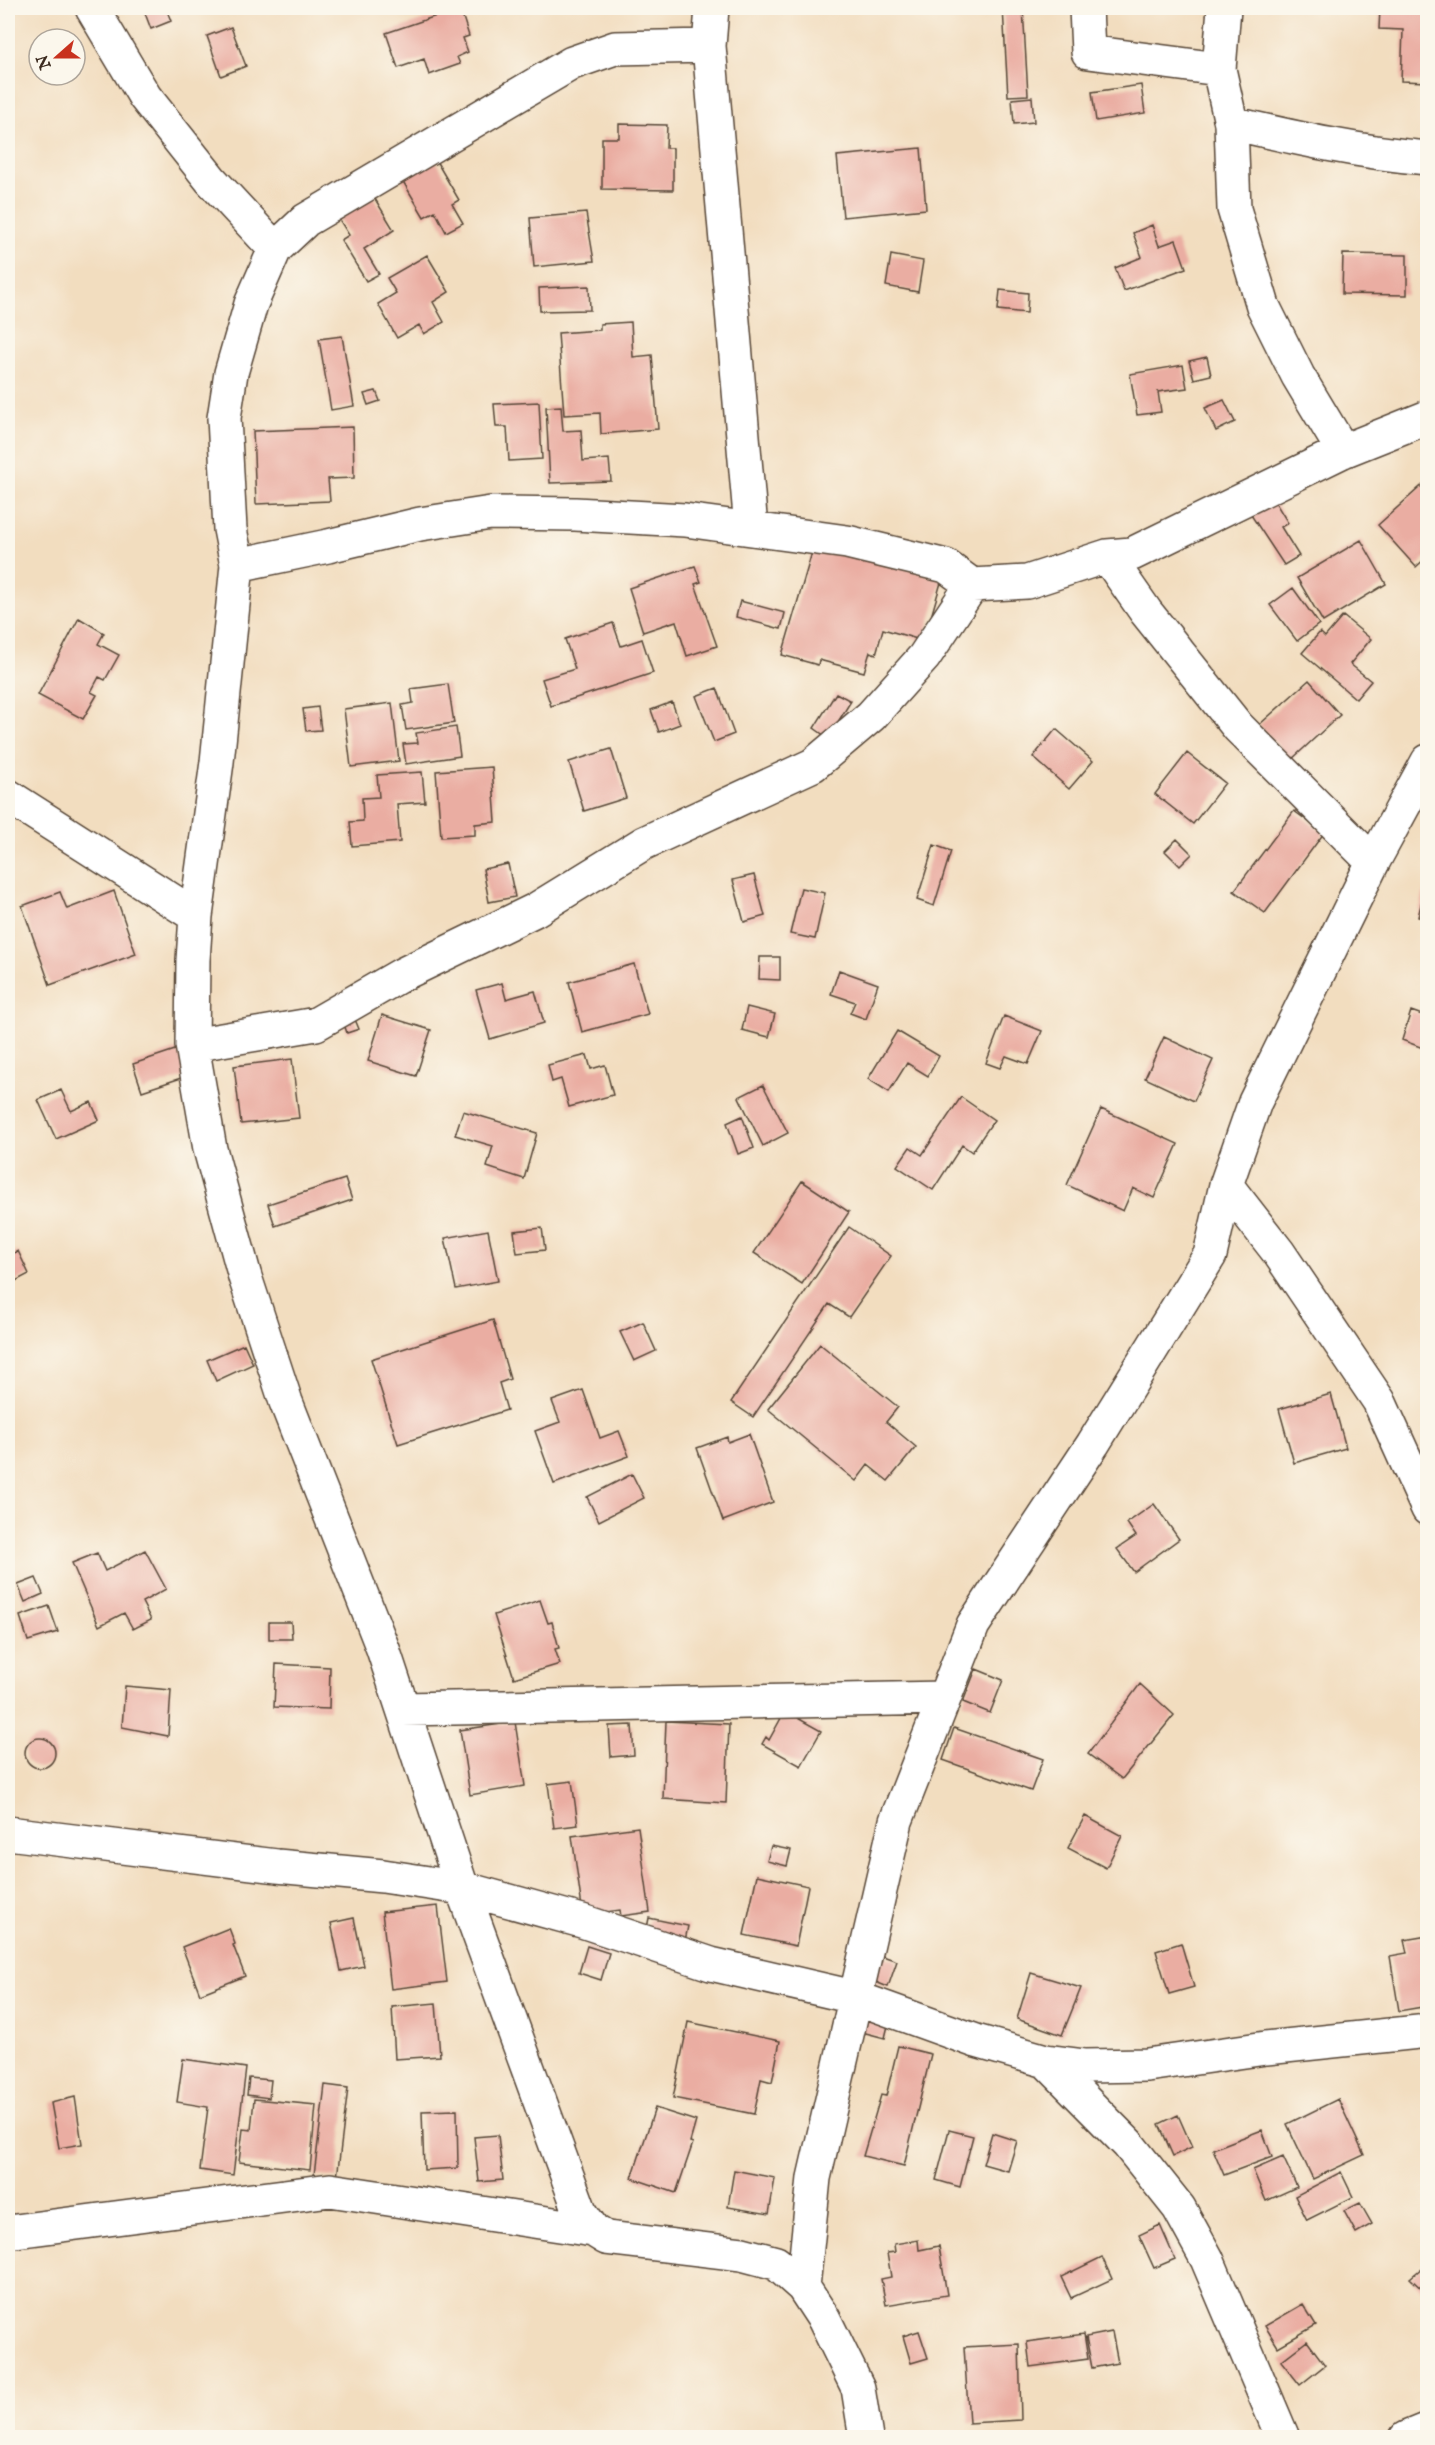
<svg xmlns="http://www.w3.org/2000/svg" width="1435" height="2445" viewBox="0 0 1435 2445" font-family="'IM FELL English',serif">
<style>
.building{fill:#eaada2}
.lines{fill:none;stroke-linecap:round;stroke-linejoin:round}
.street-casing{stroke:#564536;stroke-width:36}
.street{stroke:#fff;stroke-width:33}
</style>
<rect width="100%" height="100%" fill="#fbf7ec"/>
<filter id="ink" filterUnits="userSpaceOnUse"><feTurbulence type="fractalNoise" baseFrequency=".0167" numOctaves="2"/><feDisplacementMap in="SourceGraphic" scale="12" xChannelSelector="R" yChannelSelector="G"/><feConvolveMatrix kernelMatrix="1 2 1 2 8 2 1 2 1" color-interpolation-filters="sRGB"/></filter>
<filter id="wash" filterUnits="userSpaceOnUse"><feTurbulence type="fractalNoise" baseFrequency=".008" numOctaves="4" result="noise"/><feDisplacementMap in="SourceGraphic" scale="24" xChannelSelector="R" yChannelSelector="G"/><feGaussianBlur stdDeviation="1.35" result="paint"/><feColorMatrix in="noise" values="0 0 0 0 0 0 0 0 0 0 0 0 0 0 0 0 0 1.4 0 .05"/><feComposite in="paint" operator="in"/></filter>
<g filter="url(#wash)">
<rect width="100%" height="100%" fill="#f2ddbf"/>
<g id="blocks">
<!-- building -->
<path class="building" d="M143 8H166L171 21 151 29Z
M460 8 469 36 463 38 468 52 457 57 460 64 429 75 424 59 398 68 386 33Z
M1003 8H1023L1028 95 1008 96Z
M1380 8H1428V82L1401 81 1403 30 1379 29Z
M231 27 246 66 221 76 207 36Z
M1141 85 1145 113 1096 121 1092 92Z
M1032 97 1034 122 1014 124 1012 99Z
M619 124 667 125 666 148H673V190L602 189V138H619Z
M921 148 926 209 843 217 837 156Z
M435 159 459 200 452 204 463 223 446 232 435 211 424 217 401 178Z
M372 194 394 230 364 249 379 274 366 281 341 240 349 235 337 216Z
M586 213 594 261 534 267 530 218Z
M1152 225 1159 246 1176 240 1186 268 1124 291 1115 268 1142 257 1133 233Z
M1343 254 1407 255V295L1342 294Z
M427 255 449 292 433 302 444 322 424 334 419 325 397 338 378 304 396 293 387 278Z
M891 255 923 261 918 292 886 286Z
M589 286 590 310 540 311 539 288Z
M1000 290 1028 293 1027 313 998 310Z
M631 322 633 357 652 355 658 429 601 434 600 413 564 415 558 333 600 330V324Z
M342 336 354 406 331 410 319 339Z
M1207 357 1211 375 1194 379 1189 361Z
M1183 365 1187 388 1158 392 1161 412 1137 415 1130 374Z
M376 391 380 401 368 405 364 394Z
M1224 400 1235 422 1216 431 1205 408Z
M539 402 542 459 509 461 507 427H496L494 404Z
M561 406 563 431 581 430 583 461 609 459 611 481 550 483 546 407Z
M353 427 354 478 328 479 330 501 256 504 253 431Z
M1428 480V556L1416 567 1378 525Z
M1274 500 1288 523 1281 527 1299 556 1284 565 1251 515Z
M1361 540 1386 584 1323 622 1297 578Z
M815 542 942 579 924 641 883 629 876 654 870 652 864 672 819 660 818 665 782 655Z
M695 566 701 582 695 584 717 646 687 656 676 621 643 632 629 588Z
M1293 588 1319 624 1297 641 1270 605Z
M740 601 785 613 781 629 736 617Z
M1343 616 1371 639 1350 664 1371 681 1356 699 1302 653 1320 632 1325 637Z
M79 618 104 633 98 644 119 655 105 680 99 677 91 692 97 695 83 719 38 695Z
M613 623 621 646 642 639 653 673 551 706 542 679 575 669 565 639Z
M1309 680 1340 715 1291 760 1259 725Z
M448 684 454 723 406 730 402 705 413 703 411 689Z
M717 688 734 734 714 742 696 696Z
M836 693 851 701 828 738 814 728Z
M672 702 680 724 659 732 651 710Z
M392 703 399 761 351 767 344 709Z
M318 707 321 730 306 731 303 709Z
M456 727 460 756 406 764 403 744 418 743 416 733Z
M1056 729 1093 761 1069 789 1033 757Z
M611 749 626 798 584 811 569 762Z
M1187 753 1225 783 1193 824 1155 794Z
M492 767 496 822 475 824V835L441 837 436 771Z
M422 772 425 802 397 804 400 842 352 846 350 822 363 821 362 798 379 797 377 775Z
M1294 811 1324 833 1265 913 1234 891Z
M1177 839 1192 854 1180 866 1165 851Z
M934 845 951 851 934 906 917 900Z
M508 864 515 897 489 902 483 869Z
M754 875 765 916 744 922 733 880Z
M1427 880H1428V919L1418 917Z
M801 888 825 893 815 939 790 934Z
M114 891 136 954 50 985 22 906 60 892 67 909Z
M760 957H780V980L759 979Z
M634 964 648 1014 582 1032 569 982Z
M839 970 878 984 866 1019 850 1013 855 1002 831 994Z
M502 983 506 999 535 991 544 1023 490 1039 476 990Z
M747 1007 775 1014 769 1037 742 1030Z
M1411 1011 1428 1017V1050L1402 1040Z
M382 1015 431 1030 416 1076 368 1061Z
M1004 1016 1042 1031 1028 1064 1006 1056 1000 1068 986 1063Z
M354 1017 359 1029 347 1033 343 1021Z
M897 1031 939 1056 928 1076 907 1063 889 1092 868 1079Z
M1164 1037 1213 1060 1194 1101 1145 1078Z
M178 1049 187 1076 142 1091 133 1064Z
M587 1055 591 1069 605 1065 613 1095 569 1107 561 1079 552 1082 548 1065Z
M292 1059 299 1118 241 1124 234 1066Z
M763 1085 788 1133 763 1146 739 1097Z
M61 1090 71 1111 91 1102 99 1120 56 1139 38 1100Z
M961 1097 994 1120 972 1152 962 1145 933 1190 897 1166 910 1147 922 1155Z
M1101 1109 1178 1144 1154 1198 1133 1188 1123 1211 1067 1185Z
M463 1111 537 1133 524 1179 487 1167 493 1146 455 1135Z
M742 1116 754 1148 738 1154 727 1123Z
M345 1179 352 1200 275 1226 268 1204Z
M802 1181 849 1212 802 1284 754 1253Z
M849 1227 891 1256 849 1317 829 1304 753 1417 731 1402Z
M542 1228 545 1250 517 1253 514 1231Z
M488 1230 498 1281 456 1289 445 1238Z
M18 1251 29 1274 8 1285V1256Z
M493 1320 510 1379 499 1383 507 1410 398 1444 371 1359Z
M643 1322 656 1351 634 1361 620 1332Z
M244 1344 253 1364 216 1381 207 1360Z
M820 1344 898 1407 886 1422 916 1447 888 1481 868 1465 856 1481 768 1409Z
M583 1390 600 1438 619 1431 629 1456 554 1484 535 1431 560 1422 552 1401Z
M1331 1394 1346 1448 1294 1463 1279 1409Z
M749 1434 773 1502 723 1521 697 1448 727 1437 728 1442Z
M632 1474 644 1498 599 1521 587 1497Z
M1154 1504 1179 1539 1134 1572 1117 1549 1136 1536 1127 1523Z
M145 1550 166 1589 142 1602 151 1620 133 1629 124 1613 99 1626 72 1563 97 1553 105 1571Z
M36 1578 43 1594 25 1602 18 1585Z
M540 1600 548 1623 552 1622 559 1648 555 1649 560 1664 514 1678 494 1615Z
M49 1606 58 1632 28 1641 20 1616Z
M269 1622H291L292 1639H269Z
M276 1664 330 1667 329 1709 274 1707Z
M976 1669 1003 1680 990 1713 963 1702Z
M1140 1684 1174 1715 1122 1779 1088 1754Z
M125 1686 171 1690 168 1736 122 1727Z
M785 1711 821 1731 801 1766 762 1744 766 1737 769 1740Z
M666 1721 729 1724 726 1803 663 1799Z
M515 1722 525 1786 470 1795 460 1730Z
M632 1725 634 1755 611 1757 609 1726Z
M954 1728 1043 1759 1031 1791 943 1760Z
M25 1753a15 15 0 1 1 30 0a15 15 0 1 1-30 0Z
M572 1781 578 1825 554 1828 548 1784Z
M1085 1816 1122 1836 1106 1868 1068 1848Z
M638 1827 650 1912 621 1916 620 1910 583 1915 572 1836Z
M771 1846 791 1850 787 1866 767 1861Z
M757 1875 808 1886 796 1946 744 1935Z
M438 1906 447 1982 391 1989 382 1912Z
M354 1918 364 1966 341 1971 331 1923Z
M649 1918 688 1926 684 1946 645 1938Z
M229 1928 235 1944 233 1945 245 1976 200 1994 182 1947Z
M1428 1936V2006L1399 2011 1390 1956 1407 1953 1404 1940Z
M1181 1943 1194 1987 1169 1994 1156 1951Z
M587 1946 609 1953 601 1980 579 1973Z
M877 1954 897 1961 888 1987 868 1979Z
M1031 1973 1081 1988 1062 2035 1017 2019Z
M436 2003 440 2056 395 2059 392 2007Z
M865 2006 891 2013 885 2038 858 2031Z
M688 2022 780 2041 772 2082 761 2079 754 2114 673 2098Z
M898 2046 931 2054 904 2166 863 2156 881 2095 886 2096Z
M183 2059 246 2068 233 2175 200 2170 208 2107 177 2102Z
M249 2078 271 2080 269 2098 247 2095Z
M325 2085 348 2088 337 2178 314 2175Z
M75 2097 82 2144 59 2148 51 2103Z
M254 2099 316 2105 310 2170 239 2162 243 2129 251 2130Z
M1338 2099 1364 2155 1313 2179 1287 2124Z
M655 2108 696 2121 690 2142 693 2143 676 2193 632 2178Z
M457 2110 458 2168 424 2170 422 2111Z
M1178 2115 1192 2147 1173 2156 1159 2124Z
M949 2130 973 2136 960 2187 936 2180Z
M1262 2130 1272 2157 1224 2175 1213 2149Z
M992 2133 1017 2141 1008 2171 983 2164Z
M498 2135 503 2180 479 2182 474 2137Z
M1283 2157 1297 2187 1266 2201 1253 2170Z
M734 2170 775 2178 769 2214 728 2207Z
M1341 2172 1353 2197 1307 2220 1295 2196Z
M1360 2203 1372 2224 1356 2233 1344 2211Z
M1160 2225 1175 2259 1154 2268 1139 2235Z
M918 2240 919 2250 939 2246 947 2295 886 2305 881 2279 891 2277 887 2253 895 2252 894 2244Z
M1102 2257 1112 2279 1071 2298 1061 2277Z
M1428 2263V2295L1410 2278Z
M1303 2304 1316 2325 1278 2347 1265 2326Z
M919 2331 928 2358 911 2363 903 2336Z
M1112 2332 1118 2363 1092 2368 1086 2337Z
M1084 2334 1088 2359 1030 2367 1027 2342Z
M1307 2341 1325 2365 1300 2385 1281 2361Z
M1019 2344 1021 2420 969 2423 964 2347Z"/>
</g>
</g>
<g filter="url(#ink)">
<use href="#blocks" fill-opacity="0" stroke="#564536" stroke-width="1.5"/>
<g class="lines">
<defs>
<path id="street" d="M92 8 145 97 211 180 275 249
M712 8 709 46 751 528
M1086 8 1088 52 1219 69
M1224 8 1219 69 1231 123 1234 209 1263 306 1298 376 1343 451
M709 46 615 48 572 63 306 220 275 249 251 304 231 373 224 418 230 529 237 565 217 762 196 916 193 960 192 1045 210 1149 245 1277 286 1402 383 1649 462 1888 580 2211 593 2230 606 2238 742 2254 776 2263 803 2287 824 2319 858 2388 866 2438
M1231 123C1296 138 1361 153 1428 158
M1107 556 1146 612 1238 727 1373 862
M237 565 328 546 420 524 491 513 575 514 685 520 847 542 946 566 972 585 1027 582 1107 556 1132 554 1343 451 1428 417
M8 796 196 916
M192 1045 316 1024 401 975 535 910 644 843 813 765 871 716 924 657 972 585
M1226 1185 1279 1253 1379 1401 1428 1509
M403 1709 944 1698
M8 1833 277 1866 383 1876 462 1888 582 1921 711 1964 854 1997 976 2041 1046 2061 1085 2066 1147 2065 1266 2048 1428 2031
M1046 2061 1128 2144 1179 2208 1207 2259 1283 2438
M8 2232 330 2190 593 2230
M803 2287 814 2178 896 1821 973 1625 1093 1444 1210 1255 1226 1185 1255 1102 1373 862 1428 761
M1406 2438 1428 2429"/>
</defs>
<!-- street casing -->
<use href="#street" class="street-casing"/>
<!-- street -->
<use href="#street" class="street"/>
</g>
</g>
<!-- margin -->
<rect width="1435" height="2445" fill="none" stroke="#fbf7ec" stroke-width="30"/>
<!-- north arrow -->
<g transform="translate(57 57) rotate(249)"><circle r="28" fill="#fbf7ec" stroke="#aea59a" stroke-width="1.5"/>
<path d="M0-4.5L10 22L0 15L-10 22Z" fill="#c8321e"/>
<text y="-9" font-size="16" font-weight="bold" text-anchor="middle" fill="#3b2a1e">N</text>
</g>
</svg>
